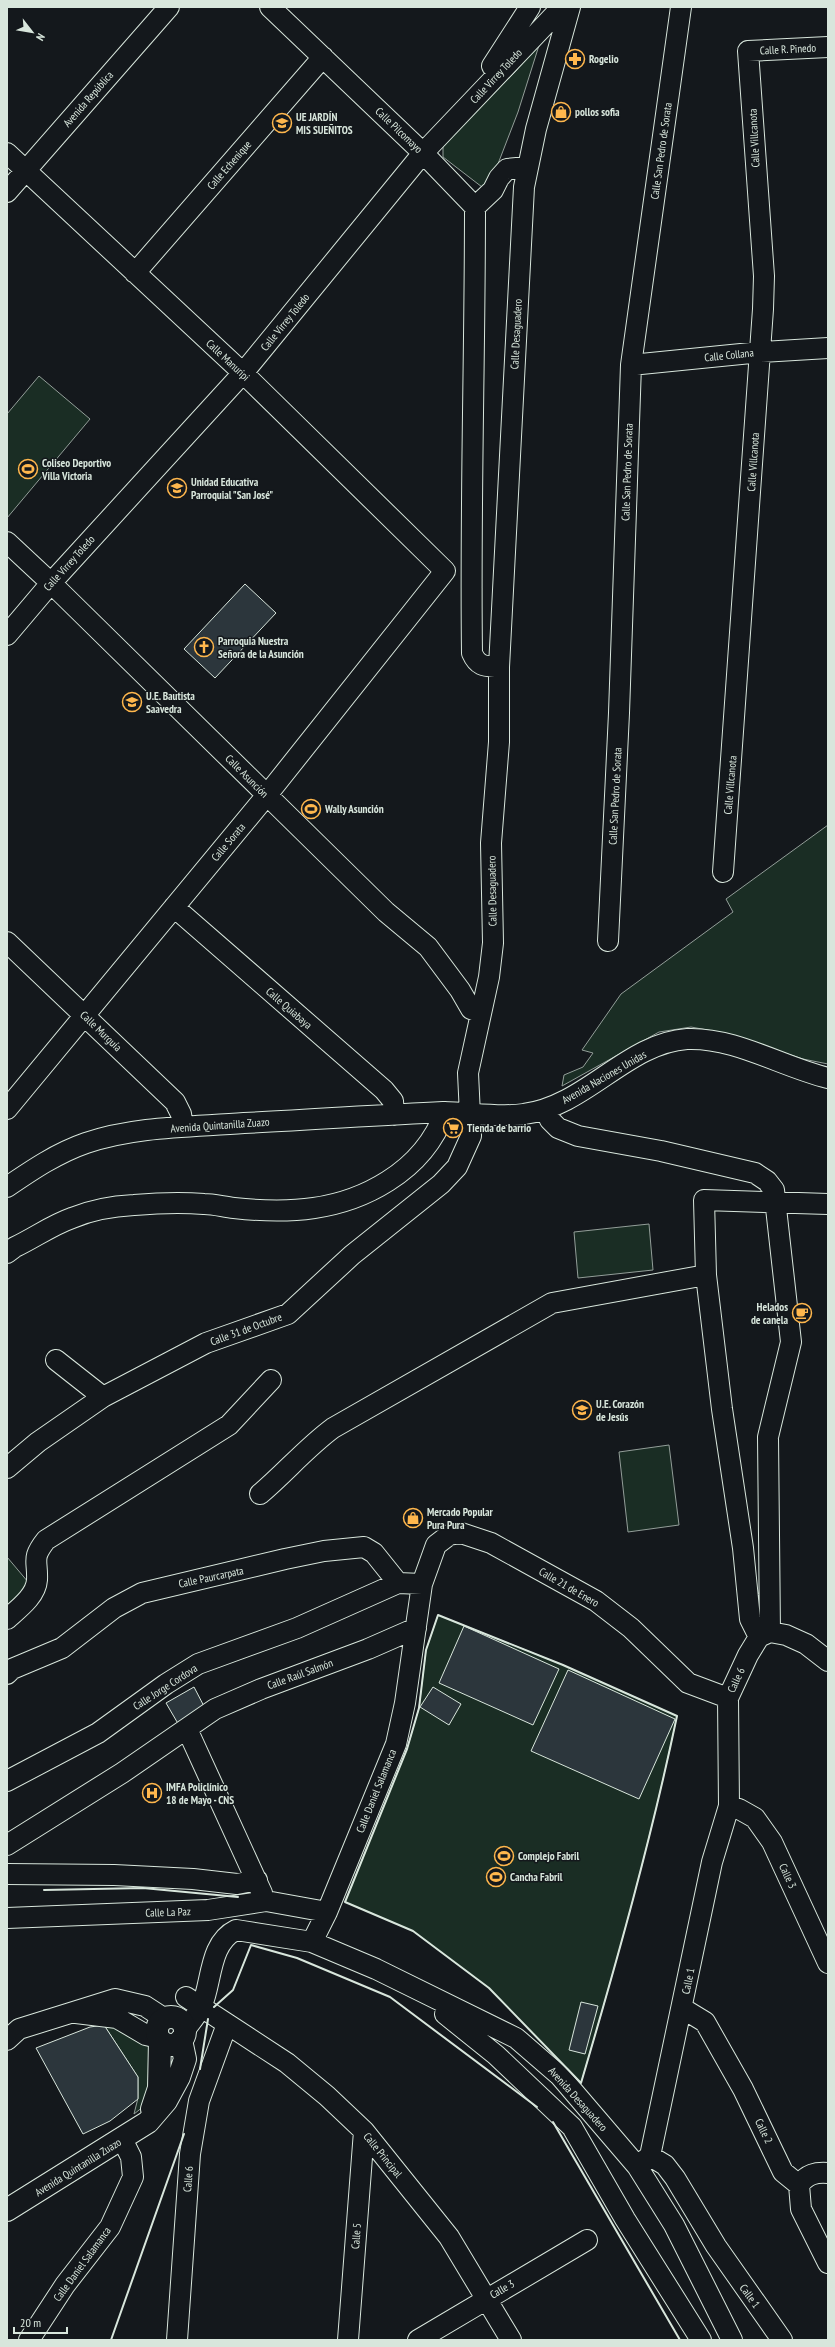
<svg xmlns="http://www.w3.org/2000/svg" width="835" height="2347" viewBox="0 0 835 2347" font-family="'PT Sans Narrow',sans-serif">
<style>
.green{fill:#1a2d24;stroke:#939e99}
.building{fill:#2c363c;stroke:#d8e6dc}
.lines{fill:none;stroke-linecap:round;stroke-linejoin:round}
.minor-casing{stroke:#d8e6dc;stroke-width:22}
.major-casing{stroke:#d8e6dc;stroke-width:24}
.minor{stroke:#14181c;stroke-width:20}
.major{stroke:#14181c;stroke-width:22}
.wall{stroke:#d8e6dc;stroke-width:2}
.labels{text-anchor:middle;dominant-baseline:central;stroke-width:3;stroke-linejoin:round;paint-order:stroke}
.street-label{font-size:11px;fill:#d8e6dc;stroke:#14181c}
.poi-label{font-size:11px;font-weight:bold;fill:#d8e6dc;stroke:#14181c;text-anchor:start}
</style>
<rect width="100%" height="100%" fill="#14181c"/>
<!-- green -->
<path class="green" d="M541 39 518 112 491 182 482 187 443 157V143L516 71 532 46Z
M39 376 90 419 7 518V414Z
M828 825V1064L803 1059 724 1033 691 1027 659 1032 562 1086 564 1075 583 1067 593 1053 582 1050 621 994 733 912 726 899Z
M649 1224 653 1270 578 1278 574 1232Z
M669 1445 679 1525 628 1532 619 1452Z
M7 1557 34 1589 7 1612Z
M438 1615 563 1665 677 1716C651 1840 617 1961 581 2083L489 1988 413 1931 345 1902 407 1749 419 1708 426 1650Z
M104 2025 137 2033 156 2050 153 2099 134 2114 138 2098V2077Z"/>
<!-- building -->
<path class="building" d="M245 584 276 613 215 678 184 649Z
M464 1626 559 1669 533 1725 439 1683Z
M568 1670 675 1719 639 1799 531 1751Z
M194 1687 207 1712 180 1727 166 1703Z
M433 1687 461 1704 449 1725 420 1707Z
M581 2002 598 2006 585 2054 569 2050Z
M104 2025 138 2077V2099L110 2121 83 2134 36 2048 90 2027Z"/>
<g class="lines">
<defs>
<path id="minor" d="M270 7 423 153 475 207
M492 66 530 7
M7 153 243 373 445 571 267 795 7 1109
M7 192 169 7
M475 207C475 356 470 505 472 653 478 667 485 666 499 667
M475 207 493 190 499 178 507 169 527 167
M135 273 323 57
M631 365 761 352 828 348
M7 542 51 583 386 912 428 947 460 990 471 1009 481 1013
M7 635 51 583 243 373 423 153 562 7
M723 872 763 309 764 276 748 51 828 47
M174 907 384 1090 393 1101 394 1115
M608 941 619 713 631 365 681 7
M7 942 175 1102 181 1114 183 1127
M545 1109 550 1120 558 1128 578 1136 661 1151 755 1173 767 1181 774 1190 791 1342 768 1437 770 1632
M7 1187C32 1170 57 1153 86 1143 136 1126 192 1127 244 1123 310 1120 376 1115 443 1112 469 1112 498 1118 524 1114 586 1106 627 1043 687 1039 735 1037 782 1067 828 1078
M7 1253 15 1247C34 1238 52 1225 72 1218 91 1210 114 1206 134 1205 157 1203 181 1202 204 1204 214 1204 224 1207 234 1208 289 1214 341 1211 388 1181 415 1164 434 1142 445 1112
M56 1360 103 1397
M7 1468 38 1442 103 1397 206 1343 288 1314 352 1255 441 1184 457 1167 471 1136 468 1073 489 977 493 943 491 843 499 742V667L524 187 536 129 570 7
M260 1494C285 1473 306 1448 333 1428L552 1303 706 1275
M7 1619C18 1609 36 1596 37 1580 38 1560 31 1559 46 1540L229 1425 271 1380
M759 1637 750 1619 743 1548 722 1409 706 1275 704 1200 828 1204
M7 1674 12 1669 62 1648 114 1608 142 1593 285 1559 324 1551 364 1547 374 1553 398 1583 422 1584
M187 1729 262 1893
M7 1781 98 1733 166 1684 198 1664 297 1628 398 1583
M729 1806 739 1809 755 1818 772 1842 828 1963
M7 1845 122 1773 215 1709 261 1689 368 1649 416 1628
M7 1874 114 1875 193 1879 237 1884 257 1880
M7 1918 208 1910 266 1901 327 1912
M312 1942 327 1912 396 1744 405 1703 422 1584 436 1545 449 1535 461 1533 491 1543 596 1601 631 1628 688 1683 728 1698
M186 1997 287 2063 327 2096 364 2131 449 2237 511 2340
M682 2008 705 2022 743 2089 783 2172 799 2185
M76 2013 117 2018 146 2035 159 2038
M445 2014 496 2055 572 2127 625 2219 701 2340
M184 2031C190 2023 198 2014 202 2005 212 1982 209 1943 236 1930L312 1942 376 1969 516 2038 560 2076 637 2166 674 2225 732 2340
M7 2040 19 2029 115 1999 145 2006 165 2019
M650 2156 665 2165 675 2178 716 2246 782 2340
M637 2166 650 2156 712 1862 729 1806 728 1698 748 1655 759 1637 770 1632 786 1635 806 1644 828 1661
M799 2185 801 2209 828 2263
M799 2185C807 2174 816 2172 828 2173
M29 2340 65 2285 110 2227 133 2177 131 2157 122 2139
M177 2340 190 2154 199 2101 227 2024
M348 2340 364 2131
M418 2340 587 2240"/>
<path id="major" d="M157 2031a14 14 0 1 1 28 0a14 14 0 1 1-28 0Z
M152 2109 159 2088 160 2040
M7 2210 148 2122 166 2101 179 2077 185 2059 181 2040"/>
</defs>
<!-- minor casing -->
<use href="#minor" class="minor-casing"/>
<!-- major casing -->
<use href="#major" class="major-casing"/>
<!-- minor -->
<use href="#minor" class="minor"/>
<!-- major -->
<use href="#major" class="major"/>
<!-- wall -->
<path class="wall" d="M438 1615 563 1665 677 1716C651 1840 617 1961 581 2083L489 1988 413 1931 345 1902 407 1749 419 1708 426 1650Z
M44 1890 143 1888 238 1897
M214 2007 233 1990 251 1945 297 1958 390 1997 537 2107
M200 2069 208 2019
M553 2122 680 2340
M111 2340 184 2134"/>
</g>
<!-- icons -->
<defs>
<symbol id="pharmacy-ring" viewBox="-11 -11 22 22"><circle r="9.5" fill="#14181c" stroke="#ffb74d" stroke-width="1.5"/><path d="M-2-6h4v4h4v4h-4v4h-4v-4h-4v-4h4Z" fill="#ffb74d"/></symbol>
<symbol id="shop-ring" viewBox="-11 -11 22 22"><circle r="9.5" fill="#14181c" stroke="#ffb74d" stroke-width="1.5"/><path d="M-5-2.5h2.3a2.7 3.5 0 0 1 5.4 0H5L5.5 6h-11ZM-1.5-2.5h3a1.5 2.3 0 0 0-3 0Z" fill="#ffb74d"/></symbol>
<symbol id="school-ring" viewBox="-11 -11 22 22"><circle r="9.5" fill="#14181c" stroke="#ffb74d" stroke-width="1.5"/><path d="M0-5L7-2L0 1L-7-2ZM-4 1L0 2.5L4 1V4Q0 6-4 4Z" fill="#ffb74d"/></symbol>
<symbol id="stadium-ring" viewBox="-11 -11 22 22"><circle r="9.5" fill="#14181c" stroke="#ffb74d" stroke-width="1.5"/><path d="M0-5a6.5 5 0 1 0 0 10a6.5 5 0 1 0 0-10ZM-3.5-1.8h7v3.6h-7Z" fill="#ffb74d"/></symbol>
<symbol id="church-ring" viewBox="-11 -11 22 22"><circle r="9.5" fill="#14181c" stroke="#ffb74d" stroke-width="1.5"/><path d="M-1.2-6h2.4v3.5h3.3v2.4h-3.3V6h-2.4V-.1h-3.3v-2.4h3.3Z" fill="#ffb74d"/></symbol>
<symbol id="supermarket-ring" viewBox="-11 -11 22 22"><circle r="9.5" fill="#14181c" stroke="#ffb74d" stroke-width="1.5"/><path d="M-6-5.5h2.5l.6 2H6L4.5 2H-2.5L-4.4-4H-6ZM-1.5 3.2a1.3 1.3 0 1 0 .1 0ZM3 3.2a1.3 1.3 0 1 0 .1 0Z" fill="#ffb74d"/></symbol>
<symbol id="cafe-ring" viewBox="-11 -11 22 22"><circle r="9.5" fill="#14181c" stroke="#ffb74d" stroke-width="1.5"/><path d="M-5.5-4.5H6V0H3Q3 3.5 0 3.5H-2.5Q-5.5 3.5-5.5 0ZM3-3.2v2h1.7v-2ZM-6 4.5H4V6H-6Z" fill="#ffb74d"/></symbol>
<symbol id="hospital-ring" viewBox="-11 -11 22 22"><circle r="9.5" fill="#14181c" stroke="#ffb74d" stroke-width="1.5"/><path d="M-5-5h3v3.5h4V-5h3V5h-3V1.5h-4V5h-3Z" fill="#ffb74d"/></symbol>
</defs>
<g fill-rule="evenodd">
<use href="#pharmacy-ring" x="564" y="48" width="22" height="22"/>
<use href="#shop-ring" x="550" y="101" width="22" height="22"/>
<use href="#school-ring" x="271" y="112" width="22" height="22"/>
<use href="#stadium-ring" x="17" y="458" width="22" height="22"/>
<use href="#school-ring" x="166" y="477" width="22" height="22"/>
<use href="#church-ring" x="193" y="636" width="22" height="22"/>
<use href="#school-ring" x="121" y="691" width="22" height="22"/>
<use href="#stadium-ring" x="300" y="798" width="22" height="22"/>
<use href="#supermarket-ring" x="442" y="1117" width="22" height="22"/>
<use href="#cafe-ring" x="791" y="1302" width="22" height="22"/>
<use href="#school-ring" x="571" y="1399" width="22" height="22"/>
<use href="#shop-ring" x="402" y="1507" width="22" height="22"/>
<use href="#hospital-ring" x="141" y="1782" width="22" height="22"/>
<use href="#stadium-ring" x="493" y="1845" width="22" height="22"/>
<use href="#stadium-ring" x="485" y="1866" width="22" height="22"/>
</g>
<g class="labels">
<!-- street labels -->
<g class="street-label">
<text transform="translate(788 49) rotate(-3)">Calle R. Pinedo</text>
<text transform="translate(496 76) rotate(-47)">Calle Virrey Toledo</text>
<text transform="translate(88 99) rotate(-49)">Avenida República</text>
<text transform="translate(399 130) rotate(44)">Calle Pilcomayo</text>
<text transform="translate(754 138) rotate(-93)">Calle Villcanota</text>
<text transform="translate(661 151) rotate(-82)">Calle San Pedro de Sorata</text>
<text transform="translate(229 165) rotate(-49)">Calle Echenique</text>
<text transform="translate(285 322) rotate(-51)">Calle Virrey Toledo</text>
<text transform="translate(516 334) rotate(-87)">Calle Desaguadero</text>
<text transform="translate(729 355) rotate(-6)">Calle Collana</text>
<text transform="translate(228 360) rotate(43)">Calle Manuripi</text>
<text transform="translate(753 462) rotate(-86)">Calle Villcanota</text>
<text transform="translate(627 472) rotate(-88)">Calle San Pedro de Sorata</text>
<text transform="translate(69 563) rotate(-48)">Calle Virrey Toledo</text>
<text transform="translate(247 776) rotate(45)">Calle Asunción</text>
<text transform="translate(730 785) rotate(-85)">Calle Villcanota</text>
<text transform="translate(615 796) rotate(-87)">Calle San Pedro de Sorata</text>
<text transform="translate(228 842) rotate(-50)">Calle Sorata</text>
<text transform="translate(492 891) rotate(-91)">Calle Desaguadero</text>
<text transform="translate(289 1008) rotate(41)">Calle Quiabaya</text>
<text transform="translate(101 1031) rotate(44)">Calle Murguía</text>
<text transform="translate(604 1077) rotate(-30)">Avenida Naciones Unidas</text>
<text transform="translate(220 1125) rotate(-4)">Avenida Quintanilla Zuazo</text>
<text transform="translate(246 1329) rotate(-20)">Calle 31 de Octubre</text>
<text transform="translate(211 1577) rotate(-12)">Calle Paurcarpata</text>
<text transform="translate(569 1587) rotate(30)">Calle 21 de Enero</text>
<text transform="translate(300 1674) rotate(-20)">Calle Raúl Salmón</text>
<text transform="translate(736 1680) rotate(-65)">Calle 6</text>
<text transform="translate(165 1687) rotate(-33)">Calle Jorge Cordova</text>
<text transform="translate(376 1791) rotate(-68)">Calle Daniel Salamanca</text>
<text transform="translate(788 1876) rotate(65)">Calle 3</text>
<text transform="translate(168 1912) rotate(-2)">Calle La Paz</text>
<text transform="translate(688 1981) rotate(-78)">Calle 1</text>
<text transform="translate(578 2099) rotate(48)">Avenida Desaguadero</text>
<text transform="translate(764 2131) rotate(64)">Calle 2</text>
<text transform="translate(383 2155) rotate(51)">Calle Principal</text>
<text transform="translate(78 2167) rotate(-32)">Avenida Quintanilla Zuazo</text>
<text transform="translate(188 2179) rotate(-86)">Calle 6</text>
<text transform="translate(356 2236) rotate(-86)">Calle 5</text>
<text transform="translate(82 2264) rotate(-54)">Calle Daniel Salamanca</text>
<text transform="translate(502 2289) rotate(-30)">Calle 3</text>
<text transform="translate(750 2296) rotate(54)">Calle 1</text>
</g>
<!-- poi labels -->
<g class="poi-label">
<text x="589" y="59">Rogelio</text>
<text x="575" y="112">pollos sofia</text>
<text x="296" y="117">UE JARDÍN<tspan x="296" dy="13">MIS SUEÑITOS</tspan></text>
<text x="42" y="463">Coliseo Deportivo<tspan x="42" dy="13">Villa Victoria</tspan></text>
<text x="191" y="482">Unidad Educativa<tspan x="191" dy="13">Parroquial "San José"</tspan></text>
<text x="218" y="641">Parroquia Nuestra<tspan x="218" dy="13">Señora de la Asunción</tspan></text>
<text x="146" y="696">U.E. Bautista<tspan x="146" dy="13">Saavedra</tspan></text>
<text x="325" y="809">Wally Asunción</text>
<text x="467" y="1128">Tienda de barrio</text>
<text x="788" y="1307" text-anchor="end">Helados<tspan x="788" dy="13">de canela</tspan></text>
<text x="596" y="1404">U.E. Corazón<tspan x="596" dy="13">de Jesús</tspan></text>
<text x="427" y="1512">Mercado Popular<tspan x="427" dy="13">Pura Pura</tspan></text>
<text x="166" y="1787">IMFA Policlínico<tspan x="166" dy="13">18 de Mayo - CNS</tspan></text>
<text x="518" y="1856">Complejo Fabril</text>
<text x="510" y="1877">Cancha Fabril</text>
</g>
</g>
<!-- border -->
<rect width="835" height="2347" fill="none" stroke="#d8e6dc" stroke-width="16"/>
<!-- north arrow -->
<g transform="translate(32 32) rotate(121)" stroke="#14181c" stroke-width="3" paint-order="stroke">
<path d="M0-3L7 15L0 10L-7 15Z" fill="#d8e6dc"/>
<text y="-6" font-size="11" font-weight="bold" text-anchor="middle" fill="#d8e6dc">N</text>
</g>
<!-- scale -->
<path d="M14 2327v6h53v-6" fill="none" stroke="#d8e6dc" stroke-width="2"/>
<text x="20" y="2327" font-size="12" fill="#d8e6dc" stroke="#14181c" stroke-width="3" paint-order="stroke">20 m</text>
</svg>
